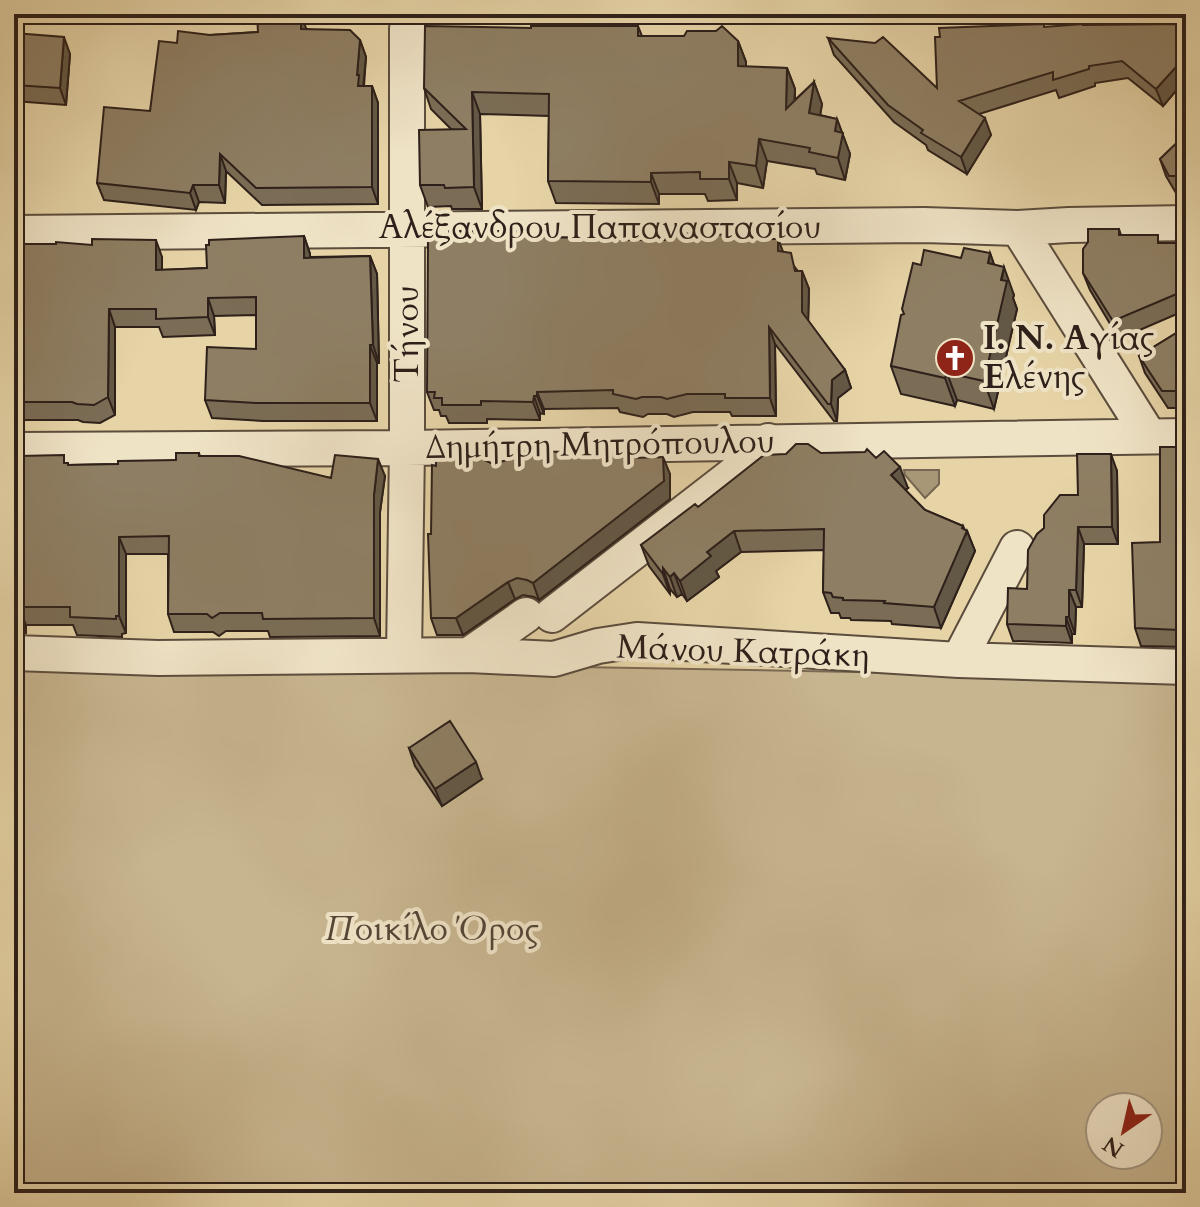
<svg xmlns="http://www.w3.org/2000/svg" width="1200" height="1207" viewBox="0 0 1200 1207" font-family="Cardo,serif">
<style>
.green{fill:#c7b58f;stroke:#7a6a54;stroke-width:2;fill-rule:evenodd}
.water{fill:#a79777;stroke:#776752;stroke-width:2}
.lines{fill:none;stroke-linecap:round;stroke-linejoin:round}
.minor-casing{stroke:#5c4d3d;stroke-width:38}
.minor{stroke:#efe3c6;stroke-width:34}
.wall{fill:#7a6c55;stroke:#2e201a;stroke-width:2}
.shaded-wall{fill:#635845;stroke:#2e201a;stroke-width:2}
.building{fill:#8e7e63;stroke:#2e201a;stroke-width:2}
.labels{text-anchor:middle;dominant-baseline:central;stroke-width:8;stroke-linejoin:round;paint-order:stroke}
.street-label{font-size:34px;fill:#2e201a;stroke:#efe3c6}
.poi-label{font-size:34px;font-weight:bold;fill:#2e201a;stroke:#efe3c6;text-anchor:start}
.park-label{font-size:34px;font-style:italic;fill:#544537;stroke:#efe3c6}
</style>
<rect width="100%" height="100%" fill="#e6d4a7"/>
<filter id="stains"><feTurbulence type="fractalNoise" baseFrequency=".0025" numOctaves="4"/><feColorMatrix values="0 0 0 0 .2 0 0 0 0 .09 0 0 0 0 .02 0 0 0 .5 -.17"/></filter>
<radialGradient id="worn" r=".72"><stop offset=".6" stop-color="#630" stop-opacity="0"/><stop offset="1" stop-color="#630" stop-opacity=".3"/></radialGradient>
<!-- green -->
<path class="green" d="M14 663 467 665 1186 678V1193H14ZM1100 1107H1148V1155H1100Z"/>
<!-- water -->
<path class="water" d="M904 470H939V484L925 498 905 475Z"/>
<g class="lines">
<defs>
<path id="minor" d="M1018 228 1149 436
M14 233 924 225 1018 228 1069 225 1186 223
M14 450 407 448 1186 436
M552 615 738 471 768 441
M14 653 158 658 469 655 554 659 598 646 637 640 959 660 1186 667
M404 655 407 448V29L409 14
M469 655 526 615
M959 660 1017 548"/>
</defs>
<!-- minor casing -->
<use href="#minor" class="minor-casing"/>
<!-- minor -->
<use href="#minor" class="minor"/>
</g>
<!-- wall -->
<path class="wall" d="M1186 24V79L1163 106 1128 78 1095 83V86L1059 98 1056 90 979 114 991 135 967 174 928 150 926 145 894 122 834 55 828 38 937 88 1045 27Z
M638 26 642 36 738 41 746 62V67L787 68 795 89V100L814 82 822 104 820 115 837 119 850 154 845 180 817 174 815 169 767 161 763 188 737 183V200L708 201 705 194H659V204L556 203 548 181 549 116 480 114 482 209H452L451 206 428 207 420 185 452 130 431 109 424 88 531 28Z
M307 29 360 40 366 57 364 86H372L378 103V204L262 205 226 171 225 203 199 202 196 210 104 200 97 183 150 111 210 35Z
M14 33 70 54 66 105 14 101Z
M1186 134V193H1176L1166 176 1160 159Z
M1119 229 1121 235 1161 243H1186V310L1119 339 1090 290 1083 273 1088 242Z
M304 236 310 254V257L370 256 377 274 379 363H377V421H263L212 418 205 400 256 349V315L214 316 215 335 163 337 159 327H115V415L100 423 83 422 78 420H14V244L162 257V270L207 268Z
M531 237 598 238 599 240 778 239 783 252 798 271H802L809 289 808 321 845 370 851 388 838 398 837 421H834L775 344 776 416H732L730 412H693L674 417 667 414H648L643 417 620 412 618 408 544 409V414L540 413V420L487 419V423H449L446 416H441L439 410H434L427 392Z
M990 253 994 265 1014 295 1013 298 1017 309 994 409 957 400 955 406 901 394 891 366 904 314 921 265Z
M1186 327V408H1168L1145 373 1139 356Z
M1186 447V636H1184L1185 647 1141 646 1135 628 1160 542Z
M199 453 200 456 331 478 385 476 380 512V636L270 637 268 631H226L219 636 213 632H174L168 614V554H126V633L122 634V637L77 635 73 625H26V633L14 634V555H19L68 465 118 464 176 460Z
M821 453 908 488 905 490 925 510 963 526 964 529 967 531 975 551 941 628 892 624 891 621 851 620 850 618H841L839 613H831L823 592 824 550 741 552 716 571 719 577 687 601 682 594 677 597 670 589V594L649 566 641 545 698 507Z
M522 456 635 458 670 474V499L539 600 534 597 523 595 515 599 463 635H437L431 618V534L493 464Z
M1117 471 1118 544H1084L1082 607H1076L1075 634H1072V643L1013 641 1007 624 1027 589 1044 528 1078 495Z
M409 748 482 779 442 806 415 766Z"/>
<!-- shaded-wall -->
<path class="shaded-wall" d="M301 14 307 31 301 29Z
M64 37 70 54 66 105 60 88Z
M360 40 366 57 363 88 358 86 357 75Z
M738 41 746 62V88L738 66Z
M1185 56 1186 60V79L1163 106 1156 89Z
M787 68 795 89 793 130 786 109Z
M814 82 822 104 817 134 809 113Z
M372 86 378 103V204L372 187Z
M472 92 480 114 482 209 474 187Z
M985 118 991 135 967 174 961 157Z
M837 119 850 154 845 180 838 158 835 131Z
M759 139 767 161 763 188 756 166Z
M220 154 226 171 225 203 219 185Z
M729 162 737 183V200L729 179Z
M651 173 659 194V204L651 182Z
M193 185 199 202 196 210 190 193Z
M304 236 310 254 311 276 304 258Z
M778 239 785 257 778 251Z
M156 240 162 257V288L156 270Z
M990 253 1000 281 988 263Z
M370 256 377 274 379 363 373 345Z
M1004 267 1014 295 1013 298 1017 309 994 409 984 381Z
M802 271 809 289 808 330 802 312Z
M208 298 214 316 215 335 208 317Z
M109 309 115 327V415L108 397Z
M769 327 775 344 776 416 770 398Z
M370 345 377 363V421L370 403Z
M845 370 851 388 838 398 837 421 831 404 832 380Z
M947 373 957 400 955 406 945 378Z
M537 392 544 409V414L537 396Z
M534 396 540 413V420L533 402Z
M1111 454 1117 471 1118 544 1112 527Z
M663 457 670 474V499L539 600 533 583Z
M378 459 385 476 380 512V636L374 618V495Z
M900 467 908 488 899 496 891 475Z
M963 526 966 534 967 531 975 551 941 628 934 607Z
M1078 527 1084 544 1082 607 1076 590Z
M734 531 741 552 716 571 719 577 687 601 680 581 707 552Z
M119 537 126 554V633L119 616Z
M663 568 670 589V594L663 574Z
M674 573 682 594 677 597 670 577Z
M508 582 515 599 463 635 456 618Z
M1069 590 1076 607 1075 634 1069 617Z
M19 607 26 625V633L20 616Z
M1066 617 1072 634V643L1066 626Z
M1178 619 1184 636 1185 647 1179 630Z
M476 762 482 779 442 806 435 789Z"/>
<!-- building -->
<path class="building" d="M257 14H301V29L350 30 360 40 357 75H359L358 86H372V187L256 188 220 154 219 185H193L190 193 97 183 104 107 150 111 159 41 177 43 178 31 210 35 258 32Z
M1044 24V27L1083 24V25L1186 24V56L1156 89 1122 61 1089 66V69L1053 80V72L959 101 985 118 961 157 921 133 923 130 888 105 828 38 875 43 883 37 937 88 935 37H940L939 28Z
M425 26 531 28V26H638V36H684L687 31H716L722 26 738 41V66L787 68 786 109 814 82 809 113 837 119 835 131 843 133 838 158 809 152 810 148 759 139 756 166 729 162V179H700V172L651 173V182L548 181 549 94 472 92 474 187 445 188 444 185H420L419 130 466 129 424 88Z
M14 33 64 37 60 88 14 85Z
M1186 134V176H1169L1160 159Z
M1088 229H1119V235H1158V243H1186V290L1113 321 1083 273V249L1088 242Z
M449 231H529V237L598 238V240H665L669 233 766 236 770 239H778V251L791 253 795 271H802V312L845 370 832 380 831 404H828L769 327 770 398H725V394H687L667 399 661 397H642L636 399 613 394V390L537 392V396H534L533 402 481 401V405H442V398H434L435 392H427L428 236H449Z
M304 236V258L370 256 373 345H370V403H256L205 400 207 347 256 349V297L208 298V317L156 319V309H109L108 397 94 405 77 404 72 402H14V244H56V242L92 245V239L156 240V270L207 268 206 245H209V240Z
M964 248 990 253 988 263 1004 267 1001 280 1007 281 984 381 947 373 945 378 891 366 901 315 904 314 902 309 913 263 921 265 924 250 961 258Z
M1186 327V391H1162L1139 356Z
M796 444H808L821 453 865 452 867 449 876 458 884 451 900 467 891 475 925 510 963 526 962 528 967 531 934 607 884 603 885 601 843 600V598L833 597 831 593 823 592 824 529 734 531 707 552 711 556 680 581 674 573 670 577 663 568V574L641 545 695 504 698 507 764 455 786 454Z
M1160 447H1186V619H1178L1179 630 1135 628 1132 543 1160 542Z
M522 451 569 452 590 458V451L633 452V458L663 457 664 481 533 583 527 580 517 578 508 582 456 618H431L428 534H431L432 465 436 466V455L478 457 493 464 522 456Z
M176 453H199V456H239L331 478 335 455 378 459 374 495V618L263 619 262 613H220L212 618 207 614H168L169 536 119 537V616H116V619L70 617V607H19L20 616H14V555H19V456L64 455V463H68V465L118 464V461L176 460Z
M1077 454H1111L1112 527H1078L1076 590H1069V617H1066V626L1007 624 1008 588 1027 589 1028 550 1037 534 1044 528V515L1060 495H1078Z
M450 721 476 762 435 789 409 748Z"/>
<!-- icons -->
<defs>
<symbol id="church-disc" viewBox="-11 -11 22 22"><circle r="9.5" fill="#8f2418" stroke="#efe3c6"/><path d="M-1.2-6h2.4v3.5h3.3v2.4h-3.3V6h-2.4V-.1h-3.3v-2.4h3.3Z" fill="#fff"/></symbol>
</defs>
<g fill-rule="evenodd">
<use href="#church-disc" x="933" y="336" width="44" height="44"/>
</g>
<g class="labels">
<!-- street labels -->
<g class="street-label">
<text x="600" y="227">Αλέξανδρου Παπαναστασίου</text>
<text transform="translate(407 334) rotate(-90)">Τήνου</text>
<text transform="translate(600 444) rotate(-1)">Δημήτρη Μητρόπουλου</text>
<text transform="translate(743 651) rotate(2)">Μάνου Κατράκη</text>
</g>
<!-- poi labels -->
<g class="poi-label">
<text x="983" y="338">Ι. Ν. Αγίας<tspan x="983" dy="39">Ελένης</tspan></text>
</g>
<!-- park labels -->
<g class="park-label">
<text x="432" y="929">Ποικίλο Όρος</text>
</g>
</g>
<!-- margin -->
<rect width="1200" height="1207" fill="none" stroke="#e6d4a7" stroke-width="48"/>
<rect x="16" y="16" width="1168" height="1175" fill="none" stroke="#2e201a" stroke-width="4"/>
<rect x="24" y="24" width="1152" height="1159" fill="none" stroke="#2e201a" stroke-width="2"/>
<!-- north arrow -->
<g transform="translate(1124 1131) rotate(214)"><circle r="38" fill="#efe3c6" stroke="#a29581" stroke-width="2"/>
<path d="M0-6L14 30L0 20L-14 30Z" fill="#8f2418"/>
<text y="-12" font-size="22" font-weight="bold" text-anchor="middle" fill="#2e201a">N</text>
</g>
<rect width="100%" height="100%" filter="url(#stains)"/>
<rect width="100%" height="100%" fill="url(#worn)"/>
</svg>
